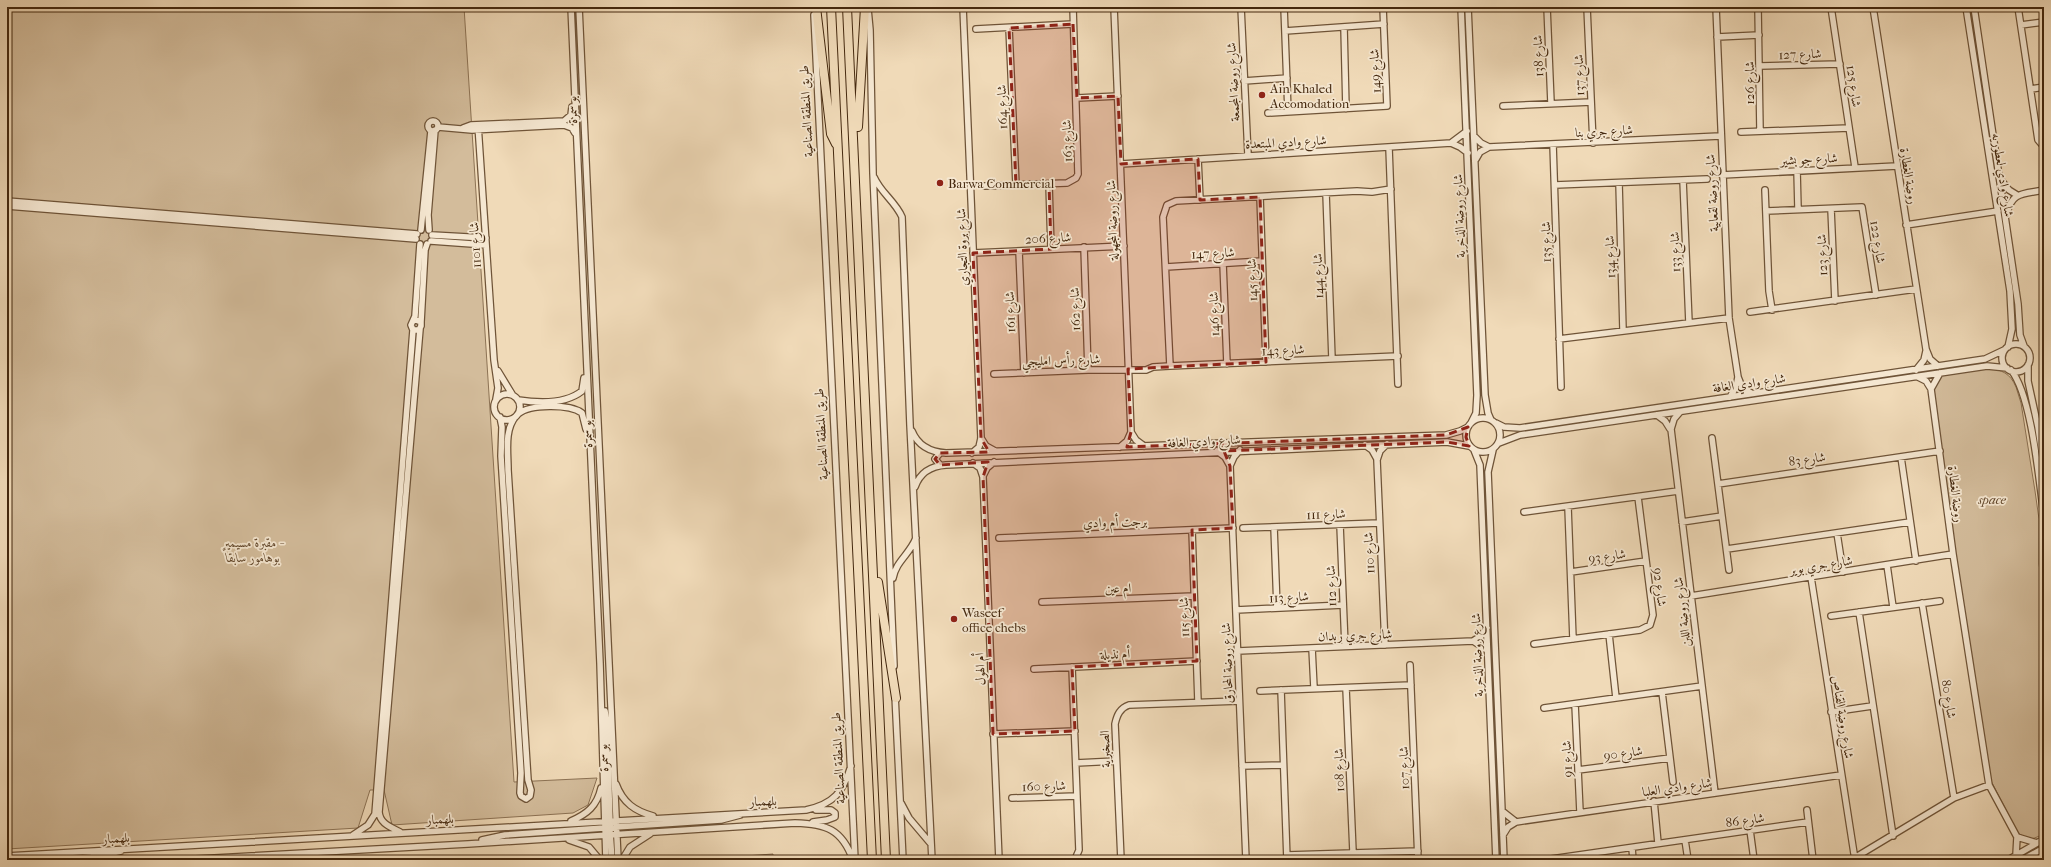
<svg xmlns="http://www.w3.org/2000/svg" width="2051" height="867" viewBox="0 0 2051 867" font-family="'IM FELL French Canon',Amiri,serif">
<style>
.green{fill:#d3bc9b;stroke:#8c7254}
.water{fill:#b69d7e;stroke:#886e51}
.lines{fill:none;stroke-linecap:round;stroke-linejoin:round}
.minor-casing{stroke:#6f5438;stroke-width:8}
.highway-casing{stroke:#44280e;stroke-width:10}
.minor{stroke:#f5e7d1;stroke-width:5.5}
.highway{stroke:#f0dab8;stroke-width:8}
.marked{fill:#8f2418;fill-opacity:0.2;stroke:#8f2418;stroke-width:3;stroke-dasharray:8 5;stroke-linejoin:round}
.poi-dot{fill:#8f2418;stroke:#f5e7d1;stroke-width:1.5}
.labels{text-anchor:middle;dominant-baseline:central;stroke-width:3.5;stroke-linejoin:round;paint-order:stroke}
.street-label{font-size:13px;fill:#44280e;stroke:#f5e7d1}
.poi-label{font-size:13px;fill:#44280e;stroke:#f5e7d1;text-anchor:start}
.park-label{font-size:13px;font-style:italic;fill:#61462a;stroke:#f5e7d1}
</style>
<rect width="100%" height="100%" fill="#f0dab8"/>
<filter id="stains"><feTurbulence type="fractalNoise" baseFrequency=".005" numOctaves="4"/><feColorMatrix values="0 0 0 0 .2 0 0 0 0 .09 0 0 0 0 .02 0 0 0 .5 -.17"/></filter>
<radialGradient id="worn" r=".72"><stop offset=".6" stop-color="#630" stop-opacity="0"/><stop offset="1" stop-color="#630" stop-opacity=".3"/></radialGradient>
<!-- green -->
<path class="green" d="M7 7H464L514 782 597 778 588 805 573 813 392 825 384 790H370L358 828 7 849Z
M1988 368C2002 370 2010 373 2016 387L2021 403 2035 491 2039 519V564L2044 600V834L2030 840 2018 833 1991 781 1948 508 1934 388 1941 376Z"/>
<!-- water -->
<path class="water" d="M773 854V860H690Z"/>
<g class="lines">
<defs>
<path id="minor" d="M571 7 600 663 606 860
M579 7 618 860
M963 7 981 438 979 447 972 453
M1114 7 1131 432 1127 441 1120 447
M1241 7 1248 155
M1284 7 1288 112
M1461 7 1477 395 1476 413 1471 423
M1468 7 1485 395 1488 413 1491 420
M1547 7 1551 103
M1587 7 1593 143
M1716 7 1729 318 1738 377 1742 387 1751 393
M1758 7 1760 131
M1831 7 1855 167
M1873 7 1926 349 1930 359 1938 366
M1966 7 2010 291 2012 329 2008 347
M1974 7 2018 304 2020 335 2024 346
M2018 7 2038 140 2044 147
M868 9 870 30 873 173 894 666
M814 15 855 860
M2021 25 2044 22
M1344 27 1346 109
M1009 28 1016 185
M976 29 1073 24
M1285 31 1384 24
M1717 37 1759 35
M1760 66 1840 64
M1244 81 1287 78
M2031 89 2044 87
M1077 98 1118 96
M1503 106 1591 102
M1268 113 1387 106 1383 7
M428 126a5 5 0 1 1 10 0a5 5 0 1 1-10 0Z
M478 125 494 360 498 388 496 399
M438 127 472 130 564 125 572 128 575 133
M463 128 471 125 564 121 571 115 572 107
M1741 132 1849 128
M1475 137 1481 143 1489 147
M1451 143 1460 147 1468 153
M1553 144 1561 387
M1389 148 1398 384
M1198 159 1200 200
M1476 159 1480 152 1489 147 1720 136
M1121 164 1451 143 1467 131
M1797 170 1798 209
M1722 175 1897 166
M874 177C881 193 895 201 902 217L910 425 932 860
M1683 180 1689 323
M2001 180 2009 190 2017 195
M1619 183 1623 330
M1049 184 1051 249
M1555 185 1707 179
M985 186 1067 183 1076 178 1078 174 1073 7
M1765 190 1769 291 1772 310
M1326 193 1332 359
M1260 197 1266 362
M7 201 417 234
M7 206 416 239
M1831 209 1835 301
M1766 211 1862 207 1876 295
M2007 214C2011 191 2025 194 2044 190
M1906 225 1998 211
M421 230 431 131
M429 230 428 215 435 130
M432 235 486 238
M431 241 486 245
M1084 247 1088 370
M1019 251 1024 373
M973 253 1124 246
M1223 263 1227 364
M1166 267 1262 261
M1750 312 1916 289
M413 321 416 320 421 322V326L419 330H413L411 325 415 316 420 244
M421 322 425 250 427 244
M1559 339 1729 318
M2002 358a14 14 0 1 1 28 0a14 14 0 1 1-28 0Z
M2028 365V381L2038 427 2044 466
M1170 366 1163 217 1167 205 1176 201 1357 191 1372 192 1391 189
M1916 370 1924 360 1926 351
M2011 370C2032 396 2039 481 2044 516
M498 371 512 394
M994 374 1088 370H1146L1153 367 1170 366 1398 356
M1918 377 1926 381 1931 389 1953 554 1989 785 2017 837
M1931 389 1940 373
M494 407a13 13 0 1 1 26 0a13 13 0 1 1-26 0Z
M1730 397 1736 387 1738 377
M518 400C538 403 566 404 582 391L584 378
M1680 412 1674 419 1671 429 1715 793
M518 414C530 404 569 404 582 413L586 429
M1657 415 1665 421 1670 429
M500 417 502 427 501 456 521 773 520 793 521 796 526 799 530 796 531 790 528 780 508 470C508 452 504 430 516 416
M1466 435a17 17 0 1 1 34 0a17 17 0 1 1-34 0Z
M1496 423 1504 427 1520 428 1985 359 2004 350
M912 431C918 446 930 452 946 453L1446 435 1460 431 1468 427
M1131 432 1136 440 1144 446
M981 438 986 446 995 451
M1712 438 1729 570
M1499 443 1520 435 1940 373 1987 366 2007 368
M1365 445 1372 450 1377 459
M1474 450 1480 465 1496 860
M1493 450 1488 472 1504 860
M1217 451 1225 457 1230 466 1246 860
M1901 457 1916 561
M973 463 980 468 983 477 999 860
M940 465 935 459 940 453
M1230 466 1234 457 1240 450
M983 476 987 468 994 462
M1718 484 1940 451
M915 487C920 472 931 466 946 465L1447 442 1469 446
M1568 507 1573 639
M1524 512 1678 491
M1682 522 1722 516
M1340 525 1345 646
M1274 527 1277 608
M1243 528 1379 523
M1192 530 1198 702
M1837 533 1843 572
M999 538 1233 528
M1727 549 1910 522
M1887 565 1893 607
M1571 572 1646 561
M1811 577 1855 860
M893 578C896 561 910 554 916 538
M1691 596 1953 554
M1042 602 1194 596
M1922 603 1954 798
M1236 610 1343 605
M1859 612 1893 836
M1831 616 1940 601
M1609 634 1616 698
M1473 641 1481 636 1487 628
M1534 644 1640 630 1650 625 1653 615 1638 497
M1385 645 1377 460 1380 451 1387 444
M1312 648 1314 688
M1238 651 1473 641 1487 650
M1410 665 1418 860
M1072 667 1079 850 1076 857 1073 860
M1034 669 1197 661
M1346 688 1353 852
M1281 690 1287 860
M1260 691 1411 685
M1662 692 1673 782
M895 695 903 860
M1575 704 1580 812
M1544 708 1702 686
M605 711 607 725 610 824
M1831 712 1872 706
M993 734 1075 731
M1076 763 1116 761
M1242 766 1283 765
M1578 770 1670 758
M616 784C623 803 635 811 653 816
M1012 798 1077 796
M1654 801 1658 843
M901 803 909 818 931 844
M1807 810 1813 860
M1502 811 1516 822
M571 821C587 814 597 806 601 788
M813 822 827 820 835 817V813L831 810H816
M1750 830 1754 860
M400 832C391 827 380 824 379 812L420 329
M610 832 612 860
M353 835 368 825 375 814 413 330
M604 835 607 831 616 827 721 820 740 815
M1503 835 1508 827 1516 822 1841 775
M2017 837 2037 843
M482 840 505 835 604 828 616 820
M569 840 589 847 600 860
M1685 840 1688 860
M1632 848 1633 860
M1287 855 1418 851
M2016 855 2017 837
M7 856 806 810C834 804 843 792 851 766
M62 860 99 856 121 851
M177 860 468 844 795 823C826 824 842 829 853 860
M622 860 630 847 650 834
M1121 860 1115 724C1117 715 1120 708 1129 705L1239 701
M1544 860 1808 822
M1851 860 1954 798 1989 785
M2008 860 2044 839
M2022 860 2044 848"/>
<path id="highway" d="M816 7 831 134 836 144
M831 7 872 860
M847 7 886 860
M858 127 865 7
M878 582 896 698"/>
</defs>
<!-- minor casing -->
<use href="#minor" class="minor-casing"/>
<!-- highway casing -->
<use href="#highway" class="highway-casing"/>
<!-- minor -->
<use href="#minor" class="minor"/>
<!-- highway -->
<use href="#highway" class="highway"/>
</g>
<!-- marked area -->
<path class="marked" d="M1073 24 1077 98 1118 96 1121 164 1198 159 1200 200 1260 197 1266 362 1128 369 1131 432 1127 447 1446 435 1468 427 1466 437 1469 446 1447 442 1224 451 1230 466 1233 528 1192 530 1197 661 1072 667 1075 731 993 734 983 477 988 462 940 465 935 459 940 453 989 452 981 438 973 253 1051 249 1049 184 1016 185 1009 28Z"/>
<!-- markers -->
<g class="poi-dot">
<circle cx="1262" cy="95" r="4"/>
<circle cx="940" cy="183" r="4"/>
<circle cx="954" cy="619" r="4"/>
</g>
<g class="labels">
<!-- street labels -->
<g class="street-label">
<text transform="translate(1800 54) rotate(-2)">شارع 127</text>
<text transform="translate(1538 56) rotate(-92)">شارع 138</text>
<text transform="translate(1375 71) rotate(-93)">شارع 149</text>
<text transform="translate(1579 75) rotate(-92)">شارع 137</text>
<text transform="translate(1233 82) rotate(-93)">شارع روضة المجمعة</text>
<text transform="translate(1749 83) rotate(-90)">شارع 126</text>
<text transform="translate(1854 86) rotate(82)">شارع 125</text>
<text transform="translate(1002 107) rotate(-92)">شارع 164</text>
<text transform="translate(572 110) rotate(-92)">بو سمرة</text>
<text transform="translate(806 111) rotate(-93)">طريق المنطقة الصناعية</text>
<text transform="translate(1604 131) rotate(-3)">شارع جري بنا</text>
<text transform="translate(1067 141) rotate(-92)">شارع 163</text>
<text transform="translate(1286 142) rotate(-3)">شارع وادي المبتعدة</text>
<text transform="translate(1809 159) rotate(-3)">شارع جو بشير</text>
<text transform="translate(2003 175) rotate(81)">شارع وادي لعطوريه</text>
<text transform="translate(1909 176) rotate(81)">روضة الغطارة</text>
<text transform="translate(1712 193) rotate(-93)">شارع روضة لقعابية</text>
<text transform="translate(1459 216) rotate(-92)">شارع روضة الذخرية</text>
<text transform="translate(1112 220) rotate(-92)">شارع روضة المجهولة</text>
<text transform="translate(1048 238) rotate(-3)">شارع 206</text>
<text transform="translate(1546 242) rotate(-91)">شارع 135</text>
<text transform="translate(1878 242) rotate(81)">شارع 122</text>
<text transform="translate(475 245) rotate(-94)">شارع 1101</text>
<text transform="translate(962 247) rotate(-92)">شارع بروة التجاري</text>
<text transform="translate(1675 252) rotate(-92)">شارع 133</text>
<text transform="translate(1213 253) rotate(-3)">شارع 147</text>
<text transform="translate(1822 255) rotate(-92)">شارع 123</text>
<text transform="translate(1610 257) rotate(-92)">شارع 134</text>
<text transform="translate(1318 276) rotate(-92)">شارع 144</text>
<text transform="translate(1252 280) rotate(-92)">شارع 145</text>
<text transform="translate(1075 309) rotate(-92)">شارع 162</text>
<text transform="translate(1010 312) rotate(-92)">شارع 161</text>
<text transform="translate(1214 314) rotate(-92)">شارع 146</text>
<text transform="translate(1283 350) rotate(-3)">شارع 143</text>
<text transform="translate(1061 360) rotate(-2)">شارع رأس امليجي</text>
<text transform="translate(1749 383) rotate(-8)">شارع وادي الغافة</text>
<text transform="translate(587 434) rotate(-93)">بو سمرة</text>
<text transform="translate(821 434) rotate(-93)">طريق المنطقة الصناعية</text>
<text transform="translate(1204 441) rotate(-3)">شارع وادي الغافة</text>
<text transform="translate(1807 459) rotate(-8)">شارع 83</text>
<text transform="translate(1956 494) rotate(83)">روضة الغطارة</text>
<text transform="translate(1326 514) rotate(-2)">شارع 111</text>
<text transform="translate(1115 522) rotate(-2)">برجت أم وادي</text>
<text transform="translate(1369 553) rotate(-93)">شارع 110</text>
<text transform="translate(1607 556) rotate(-8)">شارع 93</text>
<text transform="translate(1821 565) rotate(-9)">شارع جري بوير</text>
<text transform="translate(1331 586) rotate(-92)">شارع 112</text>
<text transform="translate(1660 587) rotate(83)">شارع 92</text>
<text transform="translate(1118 588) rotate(-2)">ام عين</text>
<text transform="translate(1289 597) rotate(-3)">شارع 113</text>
<text transform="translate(1682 612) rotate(-97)">شارع روضة اللبن</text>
<text transform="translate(1184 617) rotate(-92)">شارع 115</text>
<text transform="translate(1355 635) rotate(-2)">شارع جري ربدان</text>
<text transform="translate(1115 654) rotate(-2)">أم نذيلة</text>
<text transform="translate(1477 655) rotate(-92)">شارع روضة الذخرية</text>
<text transform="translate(1227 663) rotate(-92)">شارع روضة المحارق</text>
<text transform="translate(980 669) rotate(-92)">أم الهول</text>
<text transform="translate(1949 699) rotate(81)">شارع 80</text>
<text transform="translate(1843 717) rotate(81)">شارع روضة القناص</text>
<text transform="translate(1105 749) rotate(-92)">الصخبرية</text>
<text transform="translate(1623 753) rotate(-8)">شارع 90</text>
<text transform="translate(603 758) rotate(-93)">بو سمرة</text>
<text transform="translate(838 758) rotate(-93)">طريق المنطقة الصناعية</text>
<text transform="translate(1567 759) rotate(-93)">شارع 91</text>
<text transform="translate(1404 768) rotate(-92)">شارع 107</text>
<text transform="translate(1339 770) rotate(-92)">شارع 108</text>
<text transform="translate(1044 786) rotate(-2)">شارع 160</text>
<text transform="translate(1677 787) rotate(-8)">شارع وادي العلبا</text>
<text transform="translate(763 801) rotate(-2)">بلهمبار</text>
<text transform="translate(440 819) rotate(-3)">بلهمبار</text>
<text transform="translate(1745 820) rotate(-8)">شارع 86</text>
<text transform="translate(116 838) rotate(-4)">بلهمبار</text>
</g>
<!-- poi labels -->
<g class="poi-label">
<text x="1270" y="88">Ain Khaled<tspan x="1270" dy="15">Accomodation</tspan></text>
<text x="948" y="183">Barwa Commercial</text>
<text x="962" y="612">Waseef<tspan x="962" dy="15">office chebs</tspan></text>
</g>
<!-- park labels -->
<g class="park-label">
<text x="1992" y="499">space</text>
<text x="253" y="542">مقبرة مسيمير -<tspan x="253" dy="15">بوهامور سابقاً</tspan></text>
</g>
</g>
<!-- margin -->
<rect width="2051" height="867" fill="none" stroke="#f0dab8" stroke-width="24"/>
<rect x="8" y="8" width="2035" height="851" fill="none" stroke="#44280e" stroke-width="2"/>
<rect x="12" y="12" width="2027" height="843" fill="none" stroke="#44280e"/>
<rect width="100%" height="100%" filter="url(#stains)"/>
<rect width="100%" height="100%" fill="url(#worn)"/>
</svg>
